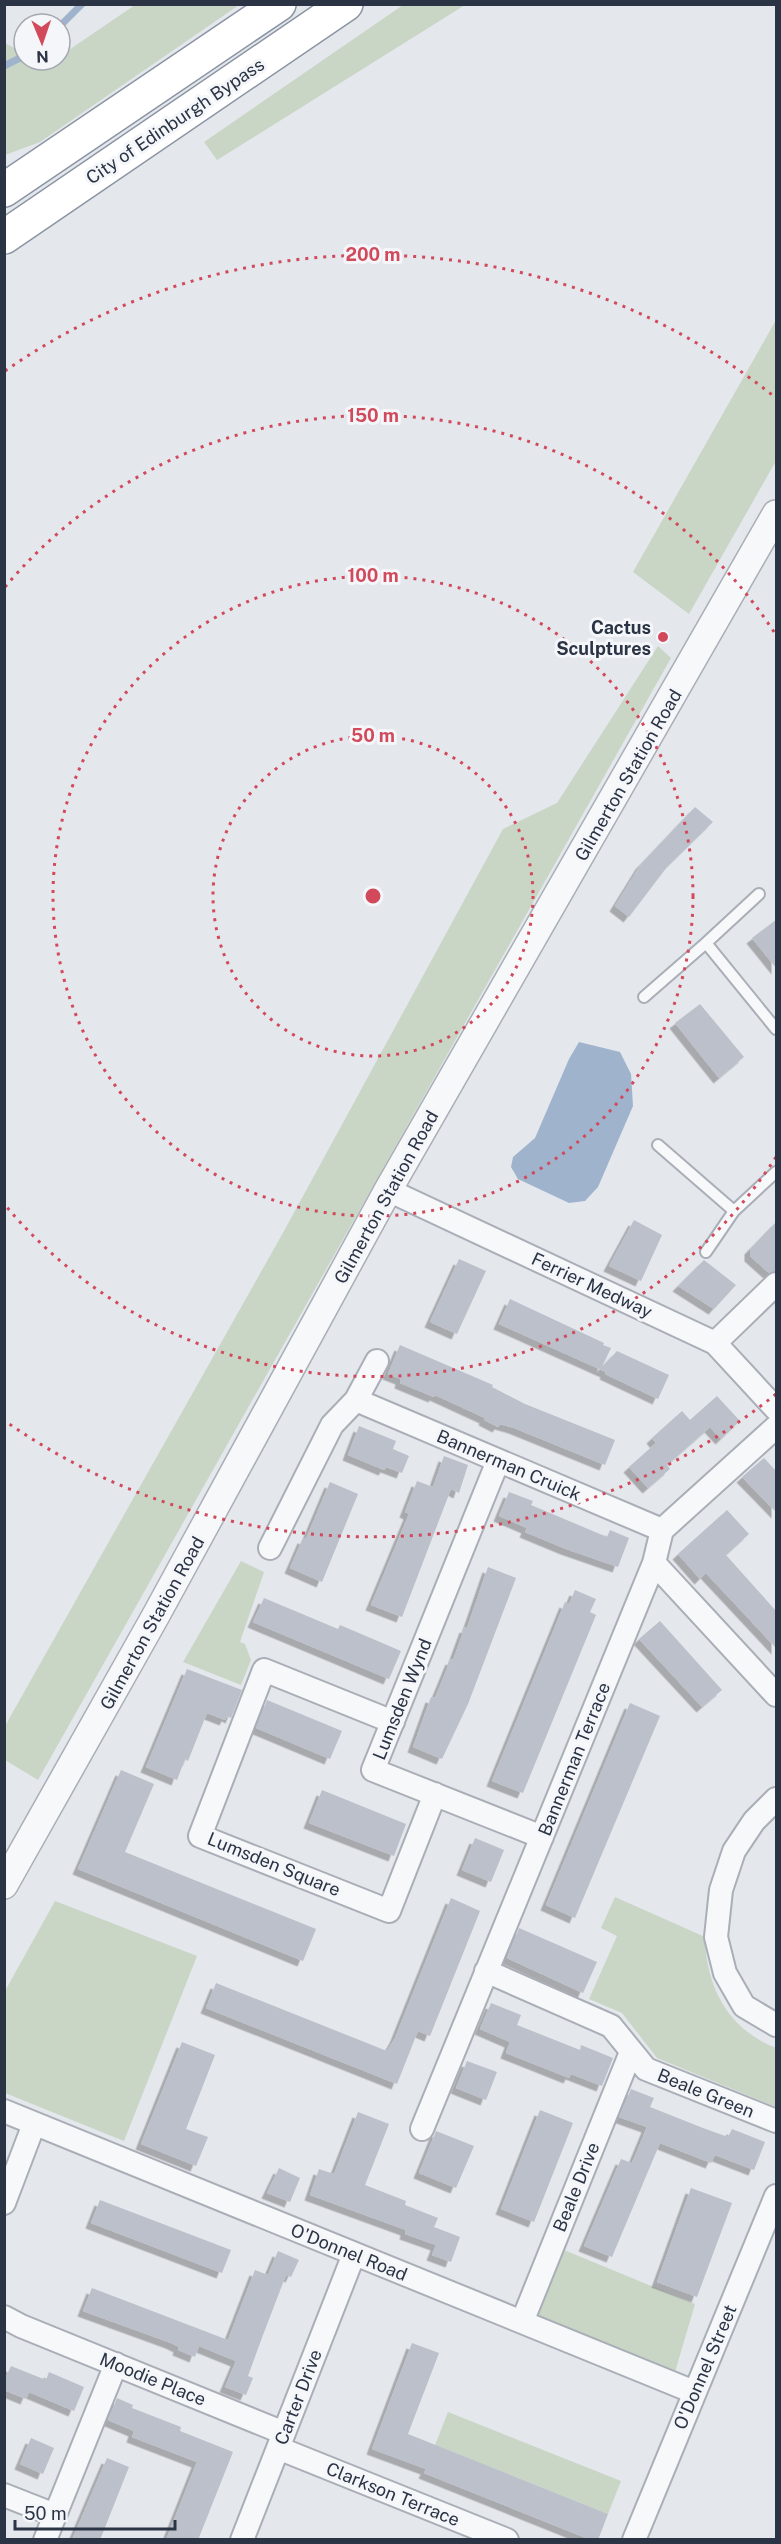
<svg xmlns="http://www.w3.org/2000/svg" width="781" height="2544" viewBox="0 0 781 2544" font-family="'Public Sans',sans-serif">
<style>
.green{fill:#c9d6c5}
.water{fill:#9fb4cc}
.lines{fill:none;stroke-linecap:round;stroke-linejoin:round}
.stream{stroke:#9fb4cc;stroke-width:7}
.building{fill:#bbc0ca;filter:url(#shadow)}
.service-casing{stroke:#a9aeb7;stroke-width:14}
.minor-casing{stroke:#a9aeb7;stroke-width:26}
.tertiary-casing{stroke:#a9aeb7;stroke-width:30}
.trunk-casing{stroke:#8b94a3;stroke-width:36}
.service{stroke:#f7f8fa;stroke-width:10}
.minor{stroke:#f7f8fa;stroke-width:22}
.tertiary{stroke:#f7f8fa;stroke-width:27}
.trunk{stroke:#fff;stroke-width:33}
.ring{fill:none;stroke:#d1495b;stroke-width:3;stroke-dasharray:3 6}
.poi-dot{fill:#d1495b;stroke:#f4f6f9;stroke-width:2}
.labels{text-anchor:middle;dominant-baseline:central;stroke-width:6;stroke-linejoin:round;paint-order:stroke}
.street-label{font-size:18px;fill:#2b3445;stroke:#f4f6f9}
.poi-label{font-size:18px;font-weight:bold;fill:#2b3445;stroke:#f4f6f9;text-anchor:end}
.centre{fill:#d1495b;stroke:#f4f6f9;stroke-width:3}
.ring-label{font-size:18px;text-anchor:middle;font-weight:bold;fill:#d1495b;stroke:#f4f6f9;stroke-width:6;stroke-linejoin:round;paint-order:stroke}
</style>
<defs>
<filter id="shadow"><feDropShadow dx="-5.5" dy="5.5" stdDeviation="0" flood-color="#0004"/></filter>
</defs>
<rect width="100%" height="100%" fill="#e4e7ec"/>
<!-- green -->
<path class="green" d="M135 5H239L40 142 5 155V43L24 53V60H41L49 63 60 60V56Z
M403 5H465L217 160 204 142Z
M776 320V461L689 614 633 572Z
M658 646 671 658 38 1780 5 1760V1726L284 1231 503 829 557 803Z
M241 1561 264 1572 240 1642 245 1644 251 1660 241 1685 183 1662Z
M615 1897 705 1937C706 1987 728 2029 776 2048V2107L657 2058 622 2013 589 1999 617 1936 601 1928Z
M55 1901 197 1956 124 2141 5 2093V1991Z
M564 2250 695 2304 675 2372 535 2318Z
M448 2412 621 2481 608 2514 435 2445Z"/>
<!-- water -->
<path class="water" d="M579 1042 620 1052 631 1074 633 1106 598 1187 585 1201 569 1203 518 1179 511 1167 513 1157 535 1138 569 1059Z"/>
<g class="lines">
<!-- stream -->
<path class="stream" d="M60 26 82 4
M4 66 24 56"/>
</g>
<!-- building -->
<path class="building" d="M695 807 713 822 667 867 629 917 615 906 641 864Z
M777 919V969L752 938Z
M700 1004 744 1057 719 1078 675 1023Z
M634 1220 662 1235 641 1281 609 1266Z
M777 1221V1271L769 1273 750 1256V1249Z
M459 1259 486 1271 457 1334 430 1322Z
M704 1260 736 1285 714 1309 678 1286Z
M510 1299 604 1343 603 1345 611 1348 602 1367 617 1351 669 1375 658 1399 605 1374 606 1372 499 1324Z
M400 1345 493 1385 492 1387 525 1404 615 1440 605 1465 514 1428 500 1424 498 1427 484 1420 485 1418 435 1395 434 1397 400 1383 401 1379 388 1374Z
M717 1396 740 1421 721 1439 710 1427 667 1465 670 1469 648 1488 629 1467 656 1443 652 1438 682 1411 690 1420Z
M359 1426 396 1441 393 1449 409 1456 402 1473 386 1467 384 1470 348 1455Z
M444 1456 468 1465 459 1493 451 1489 402 1617 371 1605 409 1514 405 1512 417 1481 433 1487Z
M764 1458 777 1472V1513L742 1477Z
M330 1482 358 1494 322 1582 290 1568 303 1538 306 1539Z
M509 1492 533 1501 531 1505 607 1537 610 1530 629 1538 618 1567 566 1549 525 1532 527 1528 499 1516Z
M727 1510 749 1534 726 1555 777 1612V1649L706 1573 700 1579 678 1554Z
M488 1567 516 1578 468 1704 442 1759 413 1747 431 1697 435 1698 451 1659 453 1660 465 1627 467 1628Z
M575 1590 596 1599 590 1612 596 1615 523 1793 492 1781 565 1602 569 1604Z
M264 1598 338 1629 340 1625 401 1651 389 1679 253 1622Z
M660 1621 722 1690 702 1707 639 1639Z
M187 1669 242 1690 231 1718 227 1716 225 1720 207 1713 188 1761 185 1759 177 1780 146 1767Z
M267 1700 342 1731 330 1759 256 1728Z
M630 1703 660 1716 575 1918 546 1905Z
M121 1770 154 1784 125 1852 316 1929 303 1961 78 1869Z
M322 1790 406 1824 394 1856 309 1823Z
M475 1838 504 1850 491 1882 462 1870Z
M451 1898 480 1911 430 2036 418 2031 397 2084 206 2008 216 1983 387 2051 395 2038Z
M519 1928 597 1962 583 1993 507 1958Z
M491 2003 521 2015 517 2025 580 2050 581 2045 613 2058 602 2086 571 2074 569 2078 506 2053 510 2042 480 2029Z
M182 2042 215 2055 186 2129 208 2137 196 2166 141 2144Z
M467 2061 497 2072 486 2100 456 2088Z
M631 2089 654 2098 650 2107 703 2128 728 2137 732 2129 765 2142 754 2170 715 2155 711 2163 660 2143 612 2257 584 2246 621 2159 632 2163 647 2127 619 2117Z
M540 2110 573 2123 534 2222 501 2209Z
M358 2112 389 2124 365 2185 406 2201 405 2205 438 2218 434 2227 460 2237 451 2262 432 2255 436 2245 405 2234 406 2230 310 2195 319 2169 334 2174Z
M436 2131 474 2146 456 2188 419 2173Z
M279 2168 300 2178 290 2202 267 2193Z
M691 2188 732 2203 697 2297 657 2282Z
M100 2200 231 2250 222 2273 91 2223Z
M278 2251 299 2260 291 2277 286 2275 263 2335 248 2376 253 2378 246 2395 225 2387 236 2361 199 2346 195 2357 178 2350 179 2347 171 2343 83 2311 92 2288 228 2340 255 2270 268 2275Z
M412 2343 439 2353 408 2434 608 2514 598 2540H591L424 2473 426 2469 372 2449Z
M11 2366 46 2380 49 2372 84 2387 74 2411 29 2392 26 2399 4 2390V2381Z
M117 2398 133 2405 132 2408 181 2427 180 2431 233 2452 198 2540H166L197 2462 132 2437 134 2431 108 2420Z
M31 2438 54 2448 43 2474 20 2464Z
M107 2458 129 2467 100 2540H72Z"/>
<g class="lines">
<defs>
<path id="service" d="M759 894 706 943 776 1029
M644 997 706 943
M658 1145 734 1211 776 1172
M706 1252 734 1211"/>
<path id="minor" d="M388 1190 715 1343 776 1409
M715 1343 776 1284
M356 1400 662 1530
M498 1461 373 1770 542 1837
M270 1548 332 1425 356 1400 377 1361
M654 1563 776 1695
M393 1722 264 1670 200 1836 389 1911 435 1794
M776 1799 754 1821 734 1851 721 1890 716 1937 725 1973 744 2006 776 2025
M486 1971 611 2026 646 2069 776 2121
M4 2111 694 2392
M422 2129 654 1563 662 1530 776 1427
M4 2203 34 2124
M4 2317 21 2326 284 2433
M522 2322 631 2052
M278 2448 507 2540
M4 2495 55 2515
M45 2540 116 2364
M242 2540 354 2254
M634 2540 776 2196"/>
<path id="tertiary" d="M4 1885 155 1617 388 1190 776 514"/>
<path id="trunk" d="M4 190 279 4
M4 237 346 4"/>
</defs>
<!-- service casing -->
<use href="#service" class="service-casing"/>
<!-- minor casing -->
<use href="#minor" class="minor-casing"/>
<!-- tertiary casing -->
<use href="#tertiary" class="tertiary-casing"/>
<!-- trunk casing -->
<use href="#trunk" class="trunk-casing"/>
<!-- service -->
<use href="#service" class="service"/>
<!-- minor -->
<use href="#minor" class="minor"/>
<!-- tertiary -->
<use href="#tertiary" class="tertiary"/>
<!-- trunk -->
<use href="#trunk" class="trunk"/>
</g>
<!-- distance rings -->
<g class="ring">
<circle cx="373" cy="896" r="160"/>
<circle cx="373" cy="896" r="320"/>
<path d="M776 1157A480 480 0 0 1 5 1205M5 587A480 480 0 0 1 776 635"/>
<path d="M776 1394A641 641 0 0 1 5 1421M5 371A641 641 0 0 1 776 398"/>
</g>
<!-- markers -->
<circle class="poi-dot" cx="663" cy="637" r="6"/>
<g class="labels">
<!-- street labels -->
<g class="street-label">
<text transform="translate(175 121) rotate(-34)">City of Edinburgh Bypass</text>
<text transform="translate(628 775) rotate(-60)">Gilmerton Station Road</text>
<text transform="translate(386 1197) rotate(-61)">Gilmerton Station Road</text>
<text transform="translate(592 1285) rotate(25)">Ferrier Medway</text>
<text transform="translate(509 1465) rotate(23)">Bannerman Cruick</text>
<text transform="translate(152 1623) rotate(-61)">Gilmerton Station Road</text>
<text transform="translate(402 1699) rotate(-68)">Lumsden Wynd</text>
<text transform="translate(574 1759) rotate(-68)">Bannerman Terrace</text>
<text transform="translate(274 1864) rotate(22)">Lumsden Square</text>
<text transform="translate(706 2093) rotate(22)">Beale Green</text>
<text transform="translate(576 2187) rotate(-68)">Beale Drive</text>
<text transform="translate(349 2252) rotate(22)">O'Donnel Road</text>
<text transform="translate(705 2367) rotate(-67)">O'Donnel Street</text>
<text transform="translate(153 2379) rotate(22)">Moodie Place</text>
<text transform="translate(298 2397) rotate(-69)">Carter Drive</text>
<text transform="translate(393 2494) rotate(22)">Clarkson Terrace</text>
</g>
<!-- poi labels -->
<g class="poi-label">
<text x="651" y="627">Cactus<tspan x="651" dy="21">Sculptures</tspan></text>
</g>
</g>
<circle cx="373" cy="896" r="9" class="centre"/>
<g class="ring-label">
<text x="373" y="261">200 m</text>
<text x="373" y="422">150 m</text>
<text x="373" y="582">100 m</text>
<text x="373" y="742">50 m</text>
</g>
<!-- border -->
<rect width="781" height="2544" fill="none" stroke="#2b3445" stroke-width="12"/>
<!-- north arrow -->
<g transform="translate(42 42) rotate(178)"><circle r="28" fill="#f4f6f9" stroke="#a4a8b1" stroke-width="1.5"/>
<path d="M0-4.5L10 22L0 15L-10 22Z" fill="#d1495b"/>
<text y="-9" font-size="16" font-weight="bold" text-anchor="middle" fill="#2b3445">N</text>
</g>
<!-- scale -->
<path d="M15 2520v9h160v-9" fill="none" stroke="#2b3445" stroke-width="3"/>
<text x="24" y="2520" font-size="18" fill="#2b3445" stroke="#f4f6f9" stroke-width="4.5" paint-order="stroke">50 m</text>
</svg>
